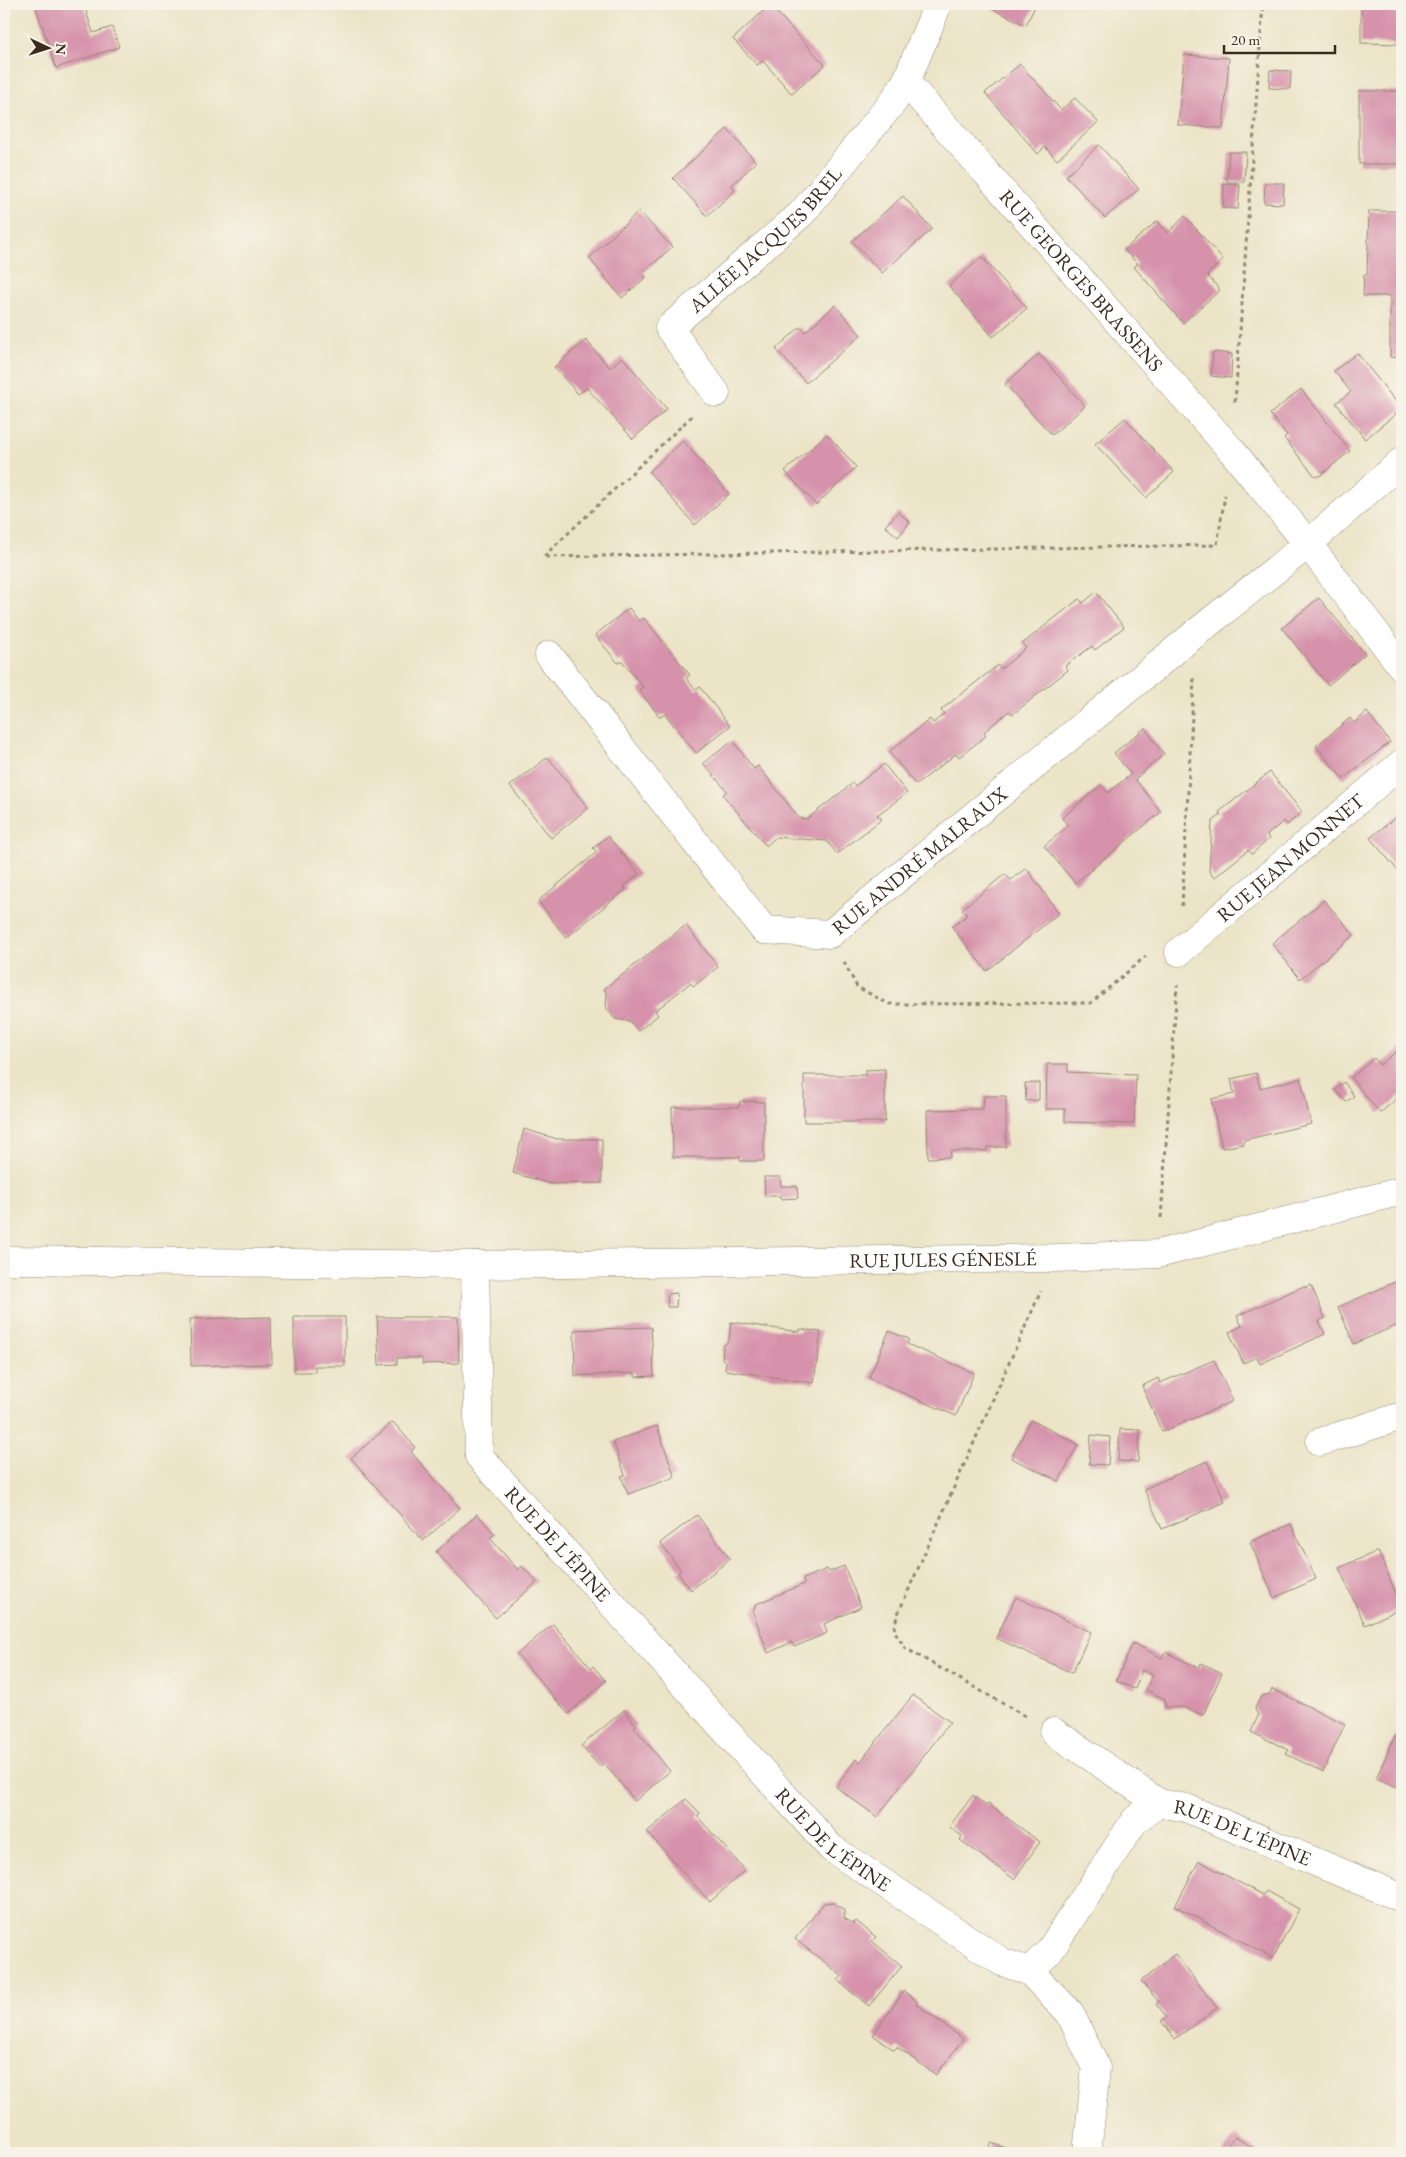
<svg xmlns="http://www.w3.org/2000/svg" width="1406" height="2157" viewBox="0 0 1406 2157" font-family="'EB Garamond',serif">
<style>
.building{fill:#d692ab}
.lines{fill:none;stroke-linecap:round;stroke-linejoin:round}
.minor-casing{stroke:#938772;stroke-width:29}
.tertiary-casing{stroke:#938772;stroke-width:29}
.path{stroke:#938772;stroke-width:3;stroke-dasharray:4 4;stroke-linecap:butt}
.minor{stroke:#fff;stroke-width:28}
.tertiary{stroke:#fff;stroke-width:28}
.labels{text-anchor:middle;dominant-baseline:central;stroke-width:5;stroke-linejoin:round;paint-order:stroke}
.street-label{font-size:20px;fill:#3b2a1e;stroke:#f7f3e8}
</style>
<rect width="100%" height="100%" fill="#f7f3e8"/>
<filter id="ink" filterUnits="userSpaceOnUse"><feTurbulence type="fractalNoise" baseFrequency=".02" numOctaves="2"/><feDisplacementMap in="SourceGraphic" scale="10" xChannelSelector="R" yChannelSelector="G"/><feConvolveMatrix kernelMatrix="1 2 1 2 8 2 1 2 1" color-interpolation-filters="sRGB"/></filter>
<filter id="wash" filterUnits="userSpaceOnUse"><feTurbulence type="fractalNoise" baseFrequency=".0096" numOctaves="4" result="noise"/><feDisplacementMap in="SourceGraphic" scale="20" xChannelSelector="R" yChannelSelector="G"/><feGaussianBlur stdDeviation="1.12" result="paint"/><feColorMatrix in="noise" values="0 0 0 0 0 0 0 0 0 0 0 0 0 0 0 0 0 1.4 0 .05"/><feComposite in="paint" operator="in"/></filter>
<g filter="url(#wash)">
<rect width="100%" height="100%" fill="#ebe4c7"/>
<g id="blocks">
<!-- building -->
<path class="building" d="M35 4H84L93 33 112 27 119 47 56 68Z
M990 4H1036L1026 25 988 7Z
M1361 4H1402V44L1361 43Z
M770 5 825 65 792 94 763 61 757 65 733 39Z
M1184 55 1229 58 1223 128 1178 125Z
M1020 64 1061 110 1075 98 1098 122 1057 160 1045 147 1038 154 985 93Z
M1270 70 1291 71 1290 89 1269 88Z
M1359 91H1402V164H1359Z
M727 129 756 162 732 185 735 190 707 216 673 178Z
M1099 145 1139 189 1105 218 1066 176Z
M1229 152H1246L1244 182H1227Z
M1265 183H1284L1283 204 1264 203Z
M1224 184 1240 185 1238 209 1223 208Z
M903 196 932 229 882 273 852 241Z
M639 211 672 247 643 273 646 277 622 298 589 258Z
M1369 211H1402V358L1390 357V296H1363L1364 275H1367Z
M1185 216 1223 260 1207 275 1220 290 1183 323 1134 267 1138 264 1124 250 1157 221 1168 233Z
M982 257 1027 308 993 337 949 286Z
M835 305 861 335 806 383 776 349 800 327 805 332Z
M586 340 610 368 622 357 667 409 633 439 587 388 578 394 554 367Z
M1213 352 1232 354 1231 378 1211 376Z
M1357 353 1402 409 1365 439 1336 403 1351 392 1334 371Z
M1039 354 1085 406 1052 435 1005 384Z
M1402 374V388L1396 379Z
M1301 389 1350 451 1320 476H1315L1284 438 1287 435 1270 414Z
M1125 418 1174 472 1146 498 1095 444Z
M827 434 856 467 816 505 785 471Z
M683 441 729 494 695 525 649 472Z
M898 512 910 522 898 537 885 526Z
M1096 592 1124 627 1095 650 1092 646 1065 666 1068 670 1013 714 1009 711 984 732 986 736 959 757 956 754 916 785 889 752 930 719 933 723 944 714 941 710 998 665 1001 669 1026 648 1022 644 1079 599 1083 603Z
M1319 598 1365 654 1328 685 1282 628Z
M629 608 639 621 644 618 690 675 686 678 696 690 700 687 730 726 696 753 665 714 660 717 639 690 643 687 622 661 618 663 595 635Z
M1367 712 1390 742 1343 779 1316 746 1350 718 1354 723Z
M1145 728 1164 754 1135 779 1161 812 1075 883 1044 846 1068 826 1062 818 1101 785 1108 793 1131 774 1114 753Z
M733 741 754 769 758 766 799 818 807 819 853 783 855 786 884 764 907 793 877 815 882 819 837 854 827 841 776 837 766 846 723 795 727 791 703 763Z
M548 757 588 808 551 838 510 786Z
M1270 772 1302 812 1287 825 1284 821 1267 835 1269 839 1252 854 1248 850 1214 878 1209 871 1212 822 1221 815 1219 812Z
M1402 812V871L1400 873 1370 838Z
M608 836 639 874 624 886 626 889 566 938 538 901 597 852 593 848Z
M1026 868 1059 913 987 971 952 927 967 915 962 909 1005 874 1011 880Z
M1324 900 1354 935 1300 979 1272 943Z
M686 925 718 967 694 986 690 983 655 1011 658 1015 638 1031 630 1021 615 1019 606 1008 607 993 604 989Z
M1402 1047V1094L1380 1113 1351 1078 1374 1058 1380 1065Z
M1047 1064H1068V1072L1136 1075 1134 1124 1065 1122V1109H1046Z
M885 1069V1122H804V1075H865V1070Z
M1256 1073 1260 1088 1301 1078 1311 1124 1244 1140V1144L1222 1148 1211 1099 1234 1094 1231 1079Z
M1344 1082 1354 1096 1346 1102 1335 1090Z
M1025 1083H1039V1100L1026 1101Z
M984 1096H1006V1147H987V1151H951L950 1157 928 1158 927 1110 983 1109Z
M740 1101 764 1102V1161H740V1157H673L672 1107H739Z
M524 1129 557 1139H602V1183L551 1184 513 1173Z
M764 1177H780L781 1186H797L798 1198 780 1199V1196H765Z
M1400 1280 1402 1285V1323L1354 1344 1338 1307Z
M1311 1285 1325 1318 1319 1321 1325 1334 1260 1364 1257 1357 1243 1363 1229 1332 1242 1326 1237 1316 1304 1286 1305 1288Z
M677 1293 676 1307H667L668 1294Z
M271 1317 272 1364 191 1366 190 1319Z
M294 1317H345V1366H315V1372H294Z
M377 1317H458L459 1363 422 1364V1358H397V1364L379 1365Z
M731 1322 800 1332V1329L821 1332 814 1383 725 1370 726 1362 722 1359 723 1346 729 1341Z
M651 1327 654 1376 635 1377V1373L575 1376 574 1330Z
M889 1331 909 1339 907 1344 974 1373 956 1416 869 1378Z
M1214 1360 1233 1401 1162 1432 1142 1386 1158 1378 1160 1383Z
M1031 1420 1078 1444 1059 1481 1011 1458Z
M393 1422 415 1447 411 1452 460 1508 423 1541 351 1458Z
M657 1426 675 1477 628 1494 621 1476 625 1475 613 1442Z
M1120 1429 1140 1430 1138 1462 1118 1461Z
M1091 1435 1110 1437 1108 1465 1089 1464Z
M1207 1461 1225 1502 1162 1529 1144 1489Z
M477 1514 495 1534 490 1538 518 1570 522 1566 537 1582 496 1618 436 1552Z
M697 1515 730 1559 691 1590 678 1573 681 1570 660 1543Z
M1291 1524 1316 1579 1274 1598 1250 1542Z
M1378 1551 1402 1608 1365 1625 1339 1568Z
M844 1566 861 1607 824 1624 827 1633 794 1647 792 1642 768 1653 753 1612 756 1604 804 1584 803 1579 827 1569 829 1572Z
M1016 1597 1091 1632 1072 1673 996 1638Z
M553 1624 591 1668 593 1666 606 1681 568 1714 517 1654Z
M1133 1643 1162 1658 1165 1652 1199 1668 1201 1663 1222 1673 1203 1715 1183 1707H1165V1699L1146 1690 1153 1674 1142 1670 1135 1689 1116 1681Z
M1272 1689 1345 1724 1323 1772 1286 1754 1289 1750 1251 1732 1258 1716 1255 1708 1261 1696 1270 1694Z
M913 1695 950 1722 877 1817 836 1787 856 1759 860 1762Z
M624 1710 636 1725 634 1727 670 1771 635 1801 604 1763 600 1767 581 1746Z
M1402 1721V1789L1376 1778Z
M973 1795 986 1806 988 1804 1040 1842 1014 1879 960 1840 962 1836 949 1827Z
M686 1799 700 1813 697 1816 745 1870 710 1902 647 1832Z
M1199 1861 1263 1895 1266 1891 1299 1909 1273 1958 1175 1906Z
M833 1902 844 1910V1918L854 1924 856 1921 876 1937 872 1941 902 1966 869 2006 838 1981 842 1976 795 1939 824 1903Z
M1175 1954 1217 2008 1175 2039 1161 2021 1167 2017 1156 2004 1159 2002 1141 1981Z
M904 1991 918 2002 916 2004 963 2039 936 2075 897 2047 894 2050 873 2035Z
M1235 2136 1260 2153H1223Z
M991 2143 1021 2153H988Z"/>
</g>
</g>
<g filter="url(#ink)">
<use href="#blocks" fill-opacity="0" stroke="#938772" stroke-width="1"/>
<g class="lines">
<defs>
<g id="minor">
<path id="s1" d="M938 4 906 82 1232 451 1308 544 1402 667"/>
<path id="s2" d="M716 393 669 328 801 214 893 102 906 82"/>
<path id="s3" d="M549 655 764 930 830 934 1196 633 1308 544 1402 461"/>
<path id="s4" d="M1179 952 1402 763"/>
<path id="s5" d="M475 1265 479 1456 831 1848 1002 1962 1029 1971 1049 1952 1135 1820 1159 1803 1186 1808 1402 1898"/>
<path d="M1320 1442 1402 1416"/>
<path d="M1054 1732 1159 1803"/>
<path d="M1029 1971 1070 2013 1096 2068 1087 2153"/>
</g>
<g id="tertiary">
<path id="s6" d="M4 1260 475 1265 1056 1258 1158 1254 1402 1191"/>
</g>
</defs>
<!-- minor casing -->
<use href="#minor" class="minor-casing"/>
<!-- tertiary casing -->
<use href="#tertiary" class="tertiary-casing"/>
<!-- path -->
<path class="path" d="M1235 402 1263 4
M692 416 543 557 1217 545 1225 495
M1182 906 1194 678
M844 962 857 987 889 1004 1091 1003 1146 956
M1161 1218 1177 985
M1025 1716 905 1648 894 1630 897 1616 1041 1291"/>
<!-- minor -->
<use href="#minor" class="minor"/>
<!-- tertiary -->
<use href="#tertiary" class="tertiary"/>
</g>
</g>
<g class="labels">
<!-- street labels -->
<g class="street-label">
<text stroke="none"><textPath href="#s2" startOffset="211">ALLÉE JACQUES BREL</textPath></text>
<text stroke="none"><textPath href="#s1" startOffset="349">RUE GEORGES BRASSENS</textPath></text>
<text stroke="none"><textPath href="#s4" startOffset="146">RUE JEAN MONNET</textPath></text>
<text stroke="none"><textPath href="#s3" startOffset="531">RUE ANDRÉ MALRAUX</textPath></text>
<text stroke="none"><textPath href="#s6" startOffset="939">RUE JULES GÉNESLÉ</textPath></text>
<text stroke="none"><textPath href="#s5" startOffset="309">RUE DE L'ÉPINE</textPath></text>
<text stroke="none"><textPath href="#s5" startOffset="1255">RUE DE L'ÉPINE</textPath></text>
<text stroke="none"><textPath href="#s5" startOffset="714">RUE DE L'ÉPINE</textPath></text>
</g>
</g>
<!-- margin -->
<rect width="1406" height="2157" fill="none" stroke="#f7f3e8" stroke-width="20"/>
<!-- north arrow -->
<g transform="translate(48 48) rotate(94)" stroke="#f7f3e8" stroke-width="4" paint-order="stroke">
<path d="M0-4L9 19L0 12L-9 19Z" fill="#3b2a1e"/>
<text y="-8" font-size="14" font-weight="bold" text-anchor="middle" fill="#3b2a1e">N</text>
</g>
<!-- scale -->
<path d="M1224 45v8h111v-8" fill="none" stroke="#3b2a1e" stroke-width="2.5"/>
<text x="1231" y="45" font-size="15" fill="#3b2a1e" stroke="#f7f3e8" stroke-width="4" paint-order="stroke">20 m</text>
</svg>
